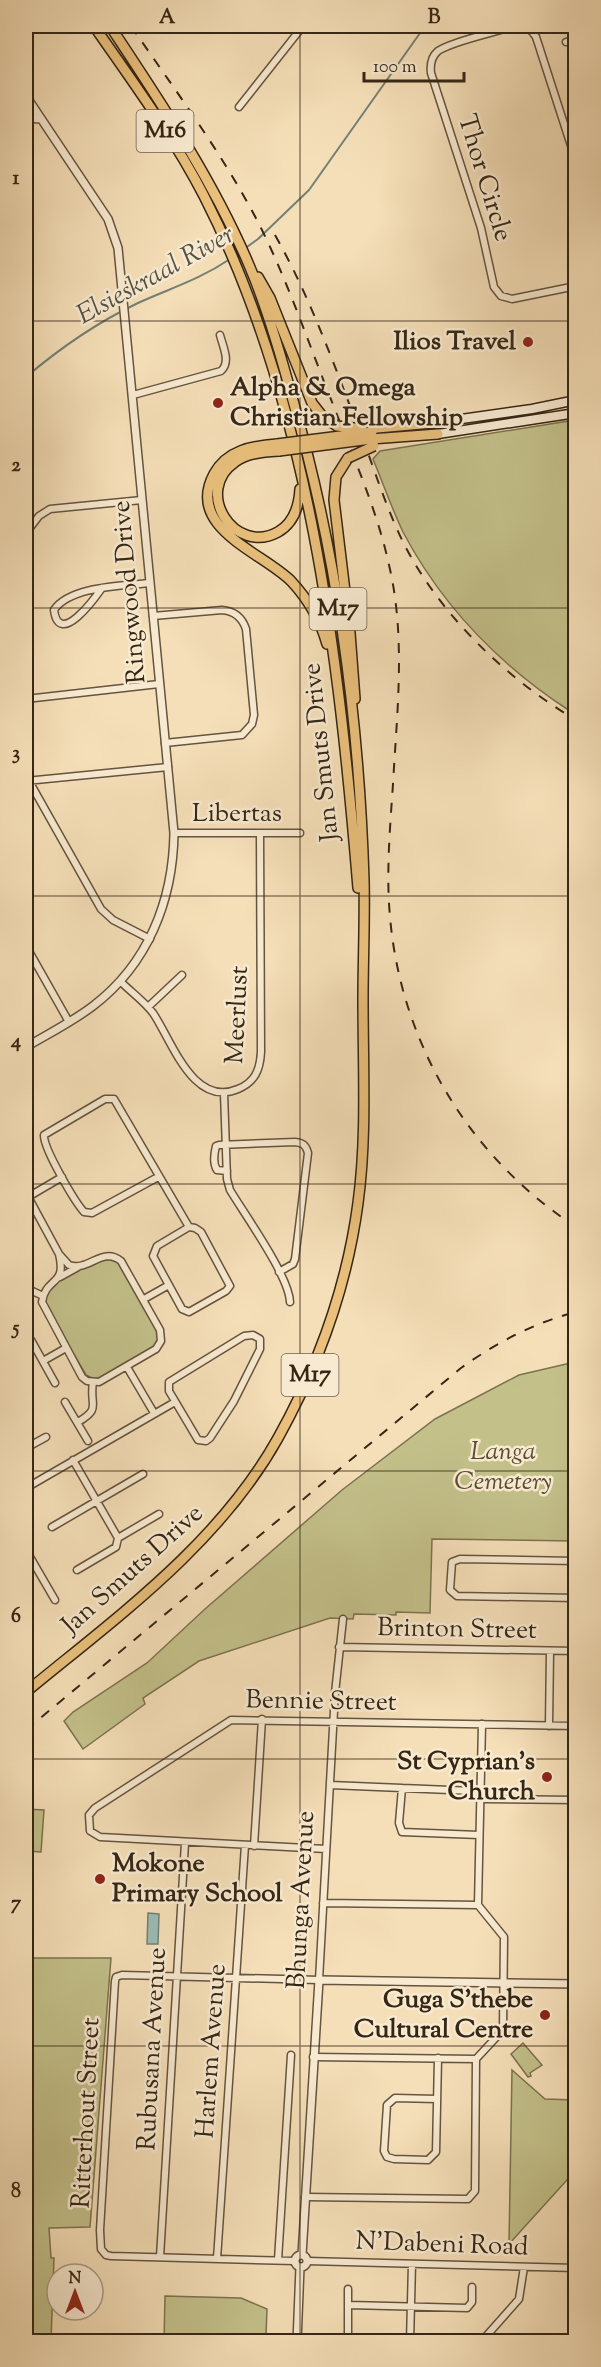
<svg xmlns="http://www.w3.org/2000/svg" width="601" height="2367" viewBox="0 0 601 2367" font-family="'Sorts Mill Goudy',serif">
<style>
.green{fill:#c3c08a;stroke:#7c7350;stroke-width:1.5}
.water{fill:#9dbcb6;stroke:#738076;stroke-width:1.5}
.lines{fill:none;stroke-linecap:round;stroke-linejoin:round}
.stream{stroke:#738076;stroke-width:2}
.minor-casing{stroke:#65543e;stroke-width:9}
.tertiary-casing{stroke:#65543e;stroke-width:10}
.secondary-casing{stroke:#352615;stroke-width:11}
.primary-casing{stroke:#352615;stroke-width:12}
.minor{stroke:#f8ead1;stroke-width:6}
.tertiary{stroke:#f8ead1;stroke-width:7}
.secondary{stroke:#f8ead1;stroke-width:8}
.primary{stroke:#eac07c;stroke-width:9}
.rail{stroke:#352615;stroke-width:2;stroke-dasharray:10 10;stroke-linecap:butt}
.primary-bridge-casing{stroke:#352615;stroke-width:12;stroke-linecap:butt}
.primary-bridge{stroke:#eac07c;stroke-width:9}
.grid{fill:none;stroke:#352615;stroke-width:1.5;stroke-opacity:0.55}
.poi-dot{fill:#8f2418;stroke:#f8ead1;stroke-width:2}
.labels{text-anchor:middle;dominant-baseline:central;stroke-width:5;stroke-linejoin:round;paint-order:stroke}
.shield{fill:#f8ead1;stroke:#70614d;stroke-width:1.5}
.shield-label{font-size:24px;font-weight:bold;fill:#352615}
.street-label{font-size:26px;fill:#352615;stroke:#f8ead1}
.poi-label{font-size:26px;font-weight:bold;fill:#352615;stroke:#f8ead1;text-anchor:end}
.park-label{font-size:26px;font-style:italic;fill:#584c32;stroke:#f8ead1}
.water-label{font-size:27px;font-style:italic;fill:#545345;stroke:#f8ead1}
.neatline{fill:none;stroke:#352615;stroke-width:2}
.grid-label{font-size:20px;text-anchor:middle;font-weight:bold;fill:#352615}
</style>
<rect width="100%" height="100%" fill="#f5dfb8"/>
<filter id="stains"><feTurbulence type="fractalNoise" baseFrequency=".00333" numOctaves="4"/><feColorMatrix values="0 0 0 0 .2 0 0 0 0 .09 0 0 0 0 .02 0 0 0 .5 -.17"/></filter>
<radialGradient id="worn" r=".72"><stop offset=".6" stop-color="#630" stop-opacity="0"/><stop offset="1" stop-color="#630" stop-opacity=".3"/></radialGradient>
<!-- green -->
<path class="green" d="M575 420 576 708 570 711C501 666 442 606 403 532 392 509 383 483 373 459L380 451Z
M104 1256 119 1262 158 1330V1340L154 1347 103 1377 94 1379 86 1375 46 1307C40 1282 86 1266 104 1256Z
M575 1362V1541L432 1539 430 1613 396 1612V1615L354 1614 353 1619 330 1618 199 1661 143 1698 145 1704 83 1749 64 1721 73 1712 147 1663 205 1609 342 1490 435 1419 519 1375Z
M26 1809 44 1810 41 1852 26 1851Z
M26 1958H111L90 2227 49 2228 51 2258H54L51 2341H26Z
M523 2043 542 2065 530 2073 531 2076 528 2077 511 2054Z
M512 2070 545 2099 575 2100 576 2170 509 2244Z
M165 2296 241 2298 267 2309 266 2337 292 2338V2341H164Z"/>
<!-- water -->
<path class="water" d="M148 1913 159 1914 158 1944H147Z"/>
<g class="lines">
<!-- stream -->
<path class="stream" d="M244 249 258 239 309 190 425 26
M26 377C59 349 98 322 138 303 171 288 199 280 230 259"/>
<defs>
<path id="minor" d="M566 42 576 39
M239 107 303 26
M576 161 536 37C531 28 522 24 511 27 493 33 453 41 438 51 431 57 430 65 431 73L481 228 494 287 501 296 512 299 576 286
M133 395 221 371C231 362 223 347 220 335
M26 533 39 516 50 509 142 500
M102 588C95 598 59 648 54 610 70 586 123 586 150 583
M153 616 222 610C234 611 242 617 246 629L254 715 252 724 242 735 165 743
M26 699 159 684
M26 781 168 767
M29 781 101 909 113 920 150 939
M174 833H300
M26 946 69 1022
M120 981C131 992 144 1001 153 1013 172 1041 193 1108 238 1089 255 1082 260 1070 261 1052L260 833
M148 1007 182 975
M224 1093 227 1179 230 1190C245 1215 289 1276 290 1302
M227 1171 217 1170C213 1164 214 1154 216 1146L219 1145 295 1142C303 1143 306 1145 308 1153L295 1259 293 1264 279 1272
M158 1177 92 1213 84 1212C75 1202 43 1148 44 1135L105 1099H114L189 1227
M26 1193 59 1254 69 1265C89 1272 102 1246 121 1261L160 1330 161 1341 156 1349 99 1382 87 1381 82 1377 42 1302C46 1276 67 1287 59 1254
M28 1197 62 1177
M189 1227 195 1228 201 1232 230 1286 226 1291 189 1312 182 1309 153 1256 157 1246Z
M60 1277 78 1267
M26 1288 43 1296
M144 1299 169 1285
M253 1335 260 1339V1349L234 1401 210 1438 206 1441 198 1440 169 1391V1382L244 1336Z
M31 1340 55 1383
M43 1361 66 1348
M127 1367 154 1413
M65 1402 88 1441
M78 1422C102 1408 89 1406 93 1382
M26 1448 46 1437
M73 1460 118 1538
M26 1488 175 1402
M52 1527 143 1474
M26 1550 55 1600
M576 1561 460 1559 452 1562 450 1590 457 1596 576 1598
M77 1570 116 1547 118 1538 159 1514
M339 1647 576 1651
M549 1726 550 1651
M330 1785 474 1791 485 1799 576 1800
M402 1788 399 1823 402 1832 479 1835
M254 1846 262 1719
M326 1849 100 1837 90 1831 89 1815 95 1808 231 1720 576 1726
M323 1903 478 1905
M313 2057 476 2059
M437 2099 395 2098 387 2105 384 2151 387 2157 394 2159 428 2160 436 2152 438 2058
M305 2197 468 2199 475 2191 476 2059 503 2030 504 1937 478 1905 482 1724
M160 2257 185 1843
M217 2259 245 1845
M278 2260 291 2055
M295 2261 111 2256 106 2255 101 2249 100 2230 115 1981 116 1977 122 1975 319 1980 335 1693 343 1619
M307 2261 576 2268
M348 2289V2342
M349 2305 467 2308 472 2302V2287
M410 2342 412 2264
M481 2342 519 2299 524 2267"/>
<path id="tertiary" d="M26 96 108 219 118 248 174 833C173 901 148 964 93 1006 72 1022 48 1034 26 1047
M26 118 41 119
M295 2261a6 6 0 1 1 12 0a6 6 0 1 1-12 0Z
M302 2255 319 1980 576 1984
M297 2342 300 2267"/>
<path id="secondary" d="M433 423 532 409 576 400
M438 434 576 413"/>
<path id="primary" d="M94 26C132 81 173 136 204 196 310 403 339 658 358 888
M258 277 270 298 312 403 323 417 337 426
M366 429 433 423
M371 439 438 434
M277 444C252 446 227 450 214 474 185 528 262 552 291 581 308 599 320 620 327 644
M279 451C264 452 247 453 235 462 193 491 234 556 278 532 294 523 299 506 300 489
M348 458 336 477 334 500 350 633 355 699
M26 1692C117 1617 219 1544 278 1438 318 1366 347 1286 358 1203 367 1137 363 1068 363 1000 363 960 365 920 364 880 359 718 337 553 292 397 280 352 267 307 249 265 213 180 161 103 110 26"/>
</defs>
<!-- minor casing -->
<use href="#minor" class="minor-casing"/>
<!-- tertiary casing -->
<use href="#tertiary" class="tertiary-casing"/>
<!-- secondary casing -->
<use href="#secondary" class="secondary-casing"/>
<!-- primary casing -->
<use href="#primary" class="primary-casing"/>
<!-- minor -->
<use href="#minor" class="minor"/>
<!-- tertiary -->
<use href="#tertiary" class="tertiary"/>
<!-- secondary -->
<use href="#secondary" class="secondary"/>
<!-- primary -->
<use href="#primary" class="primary"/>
<!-- rail -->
<path class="rail" d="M131 26C175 90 222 153 258 222 288 281 309 345 334 407 354 459 377 510 389 565 406 637 397 711 393 784 390 828 386 873 390 917 401 1044 469 1157 576 1227
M275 235C314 304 339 379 368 453 379 484 390 516 405 546 442 617 507 679 576 720
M26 1730 461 1368C496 1343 533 1323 576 1312"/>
<defs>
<path id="primary-bridge" d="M337 426 362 429
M277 444 372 432
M279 451 371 439
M348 458 374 446"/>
</defs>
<!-- primary-bridge casing -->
<use href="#primary-bridge" class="primary-bridge-casing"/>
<!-- primary-bridge -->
<use href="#primary-bridge" class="primary-bridge"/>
</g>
<!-- grid -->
<path class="grid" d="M300 26V2342M26 321H576M26 608H576M26 896H576M26 1184H576M26 1471H576M26 1759H576M26 2046H576"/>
<!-- markers -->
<g class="poi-dot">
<circle cx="528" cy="342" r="6"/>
<circle cx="218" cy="403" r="6"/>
<circle cx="547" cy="1777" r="6"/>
<circle cx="100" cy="1879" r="6"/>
<circle cx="545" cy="2015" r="6"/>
</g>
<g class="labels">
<!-- shield labels -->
<g class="shield">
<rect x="136.5" y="110" width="57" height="42" rx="4.5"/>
<rect x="309.5" y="588" width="57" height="42" rx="4.5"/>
<rect x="281.5" y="1354" width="57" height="42" rx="4.5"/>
</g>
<g class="shield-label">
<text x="165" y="131">M16</text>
<text x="338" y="609">M17</text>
<text x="310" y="1375">M17</text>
</g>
<!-- street labels -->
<g class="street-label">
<text transform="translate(484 178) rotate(73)">Thor Circle</text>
<text transform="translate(130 592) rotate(-95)">Ringwood Drive</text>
<text transform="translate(322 752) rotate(-96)">Jan Smuts Drive</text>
<text x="237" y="814">Libertas</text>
<text transform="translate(238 1015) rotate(-87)">Meerlust</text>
<text transform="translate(133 1570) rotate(-42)">Jan Smuts Drive</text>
<text transform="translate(457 1630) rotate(1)">Brinton Street</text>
<text transform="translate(321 1702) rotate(1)">Bennie Street</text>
<text transform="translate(302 1900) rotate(-87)">Bhunga Avenue</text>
<text transform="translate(153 2049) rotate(-87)">Rubusana Avenue</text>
<text transform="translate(212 2051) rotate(-86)">Harlem Avenue</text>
<text transform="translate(87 2113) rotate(-87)">Ritterhout Street</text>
<text transform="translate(442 2245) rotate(2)">N'Dabeni Road</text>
</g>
<!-- poi labels -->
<g class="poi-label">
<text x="516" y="342">Ilios Travel</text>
<text x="230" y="388" text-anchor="start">Alpha &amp; Omega<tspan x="230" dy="30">Christian Fellowship</tspan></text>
<text x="535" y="1762">St Cyprian's<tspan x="535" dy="30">Church</tspan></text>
<text x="112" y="1864" text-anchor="start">Mokone<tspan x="112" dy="30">Primary School</tspan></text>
<text x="533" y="2000">Guga S'thebe<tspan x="533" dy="30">Cultural Centre</tspan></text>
</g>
<!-- park labels -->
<g class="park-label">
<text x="503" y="1452">Langa<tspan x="503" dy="30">Cemetery</tspan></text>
</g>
<!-- water labels -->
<g class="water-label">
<text transform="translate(156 276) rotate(-29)">Elsieskraal River</text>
</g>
</g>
<!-- margin -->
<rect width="601" height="2367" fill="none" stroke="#f5dfb8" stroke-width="66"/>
<!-- north arrow -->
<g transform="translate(75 2292)"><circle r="28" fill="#f8ead1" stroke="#aa9c86" stroke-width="1.5"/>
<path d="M0-4.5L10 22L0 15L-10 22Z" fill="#8f2418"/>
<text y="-9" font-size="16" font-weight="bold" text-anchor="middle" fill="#352615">N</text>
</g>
<!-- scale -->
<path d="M364 72v9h100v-9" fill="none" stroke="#352615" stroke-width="3"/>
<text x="373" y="72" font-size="18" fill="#352615" stroke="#f8ead1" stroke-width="4.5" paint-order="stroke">100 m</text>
<rect x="33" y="33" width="535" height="2301" class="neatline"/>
<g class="grid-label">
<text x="167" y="23">A</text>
<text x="434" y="23">B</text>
<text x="16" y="184">1</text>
<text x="16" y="471">2</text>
<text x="16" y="759">3</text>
<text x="16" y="1047">4</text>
<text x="16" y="1334">5</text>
<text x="16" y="1622">6</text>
<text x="16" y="1909">7</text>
<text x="16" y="2197">8</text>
</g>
<rect width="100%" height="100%" filter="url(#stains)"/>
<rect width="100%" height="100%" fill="url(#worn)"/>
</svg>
